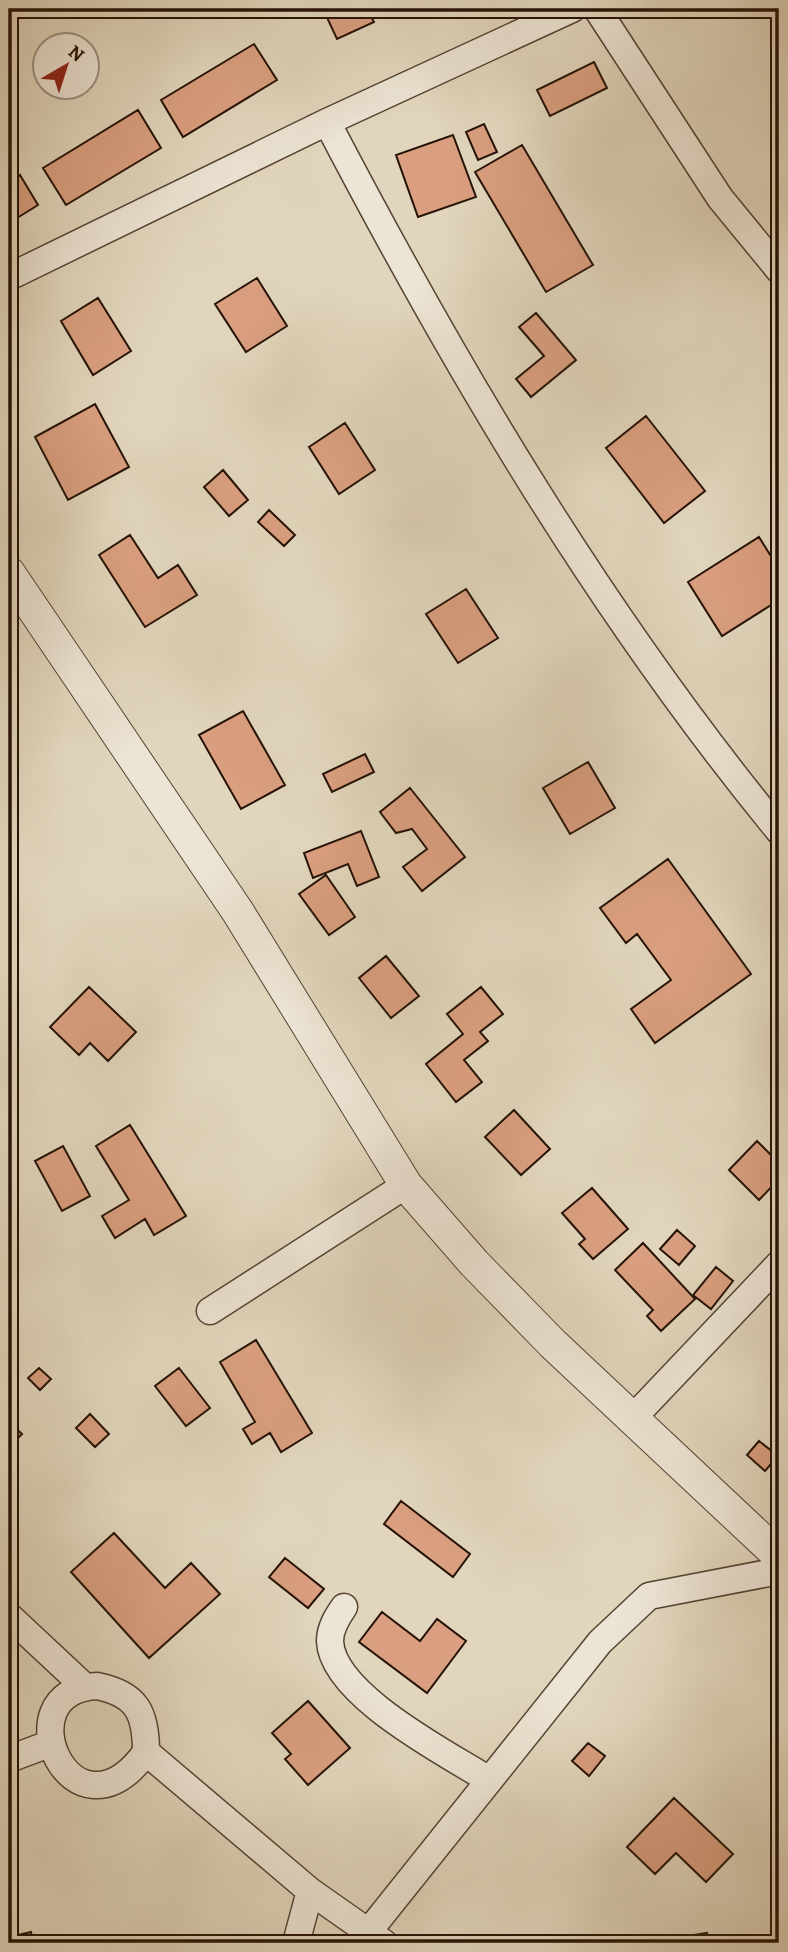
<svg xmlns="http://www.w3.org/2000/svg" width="788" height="1952" viewBox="0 0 788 1952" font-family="Alegreya,serif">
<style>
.building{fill:#da9f80;stroke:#251205;stroke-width:2}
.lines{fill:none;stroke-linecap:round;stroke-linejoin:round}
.minor-casing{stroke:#544333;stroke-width:29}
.tertiary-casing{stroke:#544333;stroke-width:34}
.minor{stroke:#ece4d4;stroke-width:26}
.tertiary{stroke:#ece4d4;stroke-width:32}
</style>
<rect width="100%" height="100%" fill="#e1d6bd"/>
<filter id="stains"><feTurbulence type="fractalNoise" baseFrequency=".00286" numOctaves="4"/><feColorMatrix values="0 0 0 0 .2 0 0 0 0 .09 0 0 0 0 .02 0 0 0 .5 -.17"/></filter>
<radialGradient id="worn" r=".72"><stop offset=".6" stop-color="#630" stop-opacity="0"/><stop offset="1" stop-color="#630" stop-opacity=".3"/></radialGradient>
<!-- building -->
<path class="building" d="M323 9H367L374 22 337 39Z
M382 9H402L388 18Z
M254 44 277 80 183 137 161 100Z
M594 62 607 88 550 116 537 90Z
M138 110 161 148 66 205 43 168Z
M484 124 497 152 478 160 466 132Z
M453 135 476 197 418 217 396 155Z
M522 145 593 265 546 292 475 172Z
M20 175 38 205 9 223V182Z
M257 278 287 326 246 352 215 304Z
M98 298 131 351 93 375 61 321Z
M536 313 576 360 531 397 516 379 544 356 519 327Z
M95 404 129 467 68 500 35 437Z
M646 416 705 491 664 523 606 448Z
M345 423 375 470 339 494 309 447Z
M223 470 248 500 229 516 204 487Z
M269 510 295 535 284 546 258 522Z
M130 535 158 578 178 565 197 595 145 627 99 555Z
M759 537 779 569V600L722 636 688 582Z
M466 589 498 638 458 663 426 614Z
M243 711 285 785 241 809 199 735Z
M365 754 374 772 332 792 323 774Z
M588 762 615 808 570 834 543 788Z
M410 788 465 857 422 891 403 867 427 849 412 829 396 833 380 812Z
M361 831 379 877 357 886 348 864 313 878 304 853Z
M9 842 16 849 9 858Z
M668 859 751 974 655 1043 631 1009 671 980 637 934 626 943 600 908Z
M326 875 355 917 329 935 299 894Z
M386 956 419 996 391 1018 359 978Z
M89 987 136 1032 108 1061 90 1043 79 1055 50 1027Z
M481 987 503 1014 480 1032 488 1041 464 1060 482 1082 456 1102 426 1064 463 1034 447 1014Z
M514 1110 550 1149 521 1175 485 1137Z
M130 1125 186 1216 154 1235 145 1219 115 1238 102 1216 129 1200 96 1146Z
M757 1141 779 1163V1179L759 1200 729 1170Z
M63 1146 90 1196 62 1211 35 1161Z
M592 1188 628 1229 593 1259 579 1244 585 1239 562 1213Z
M677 1230 695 1246 679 1265 660 1249Z
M643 1243 695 1299 661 1331 647 1316 653 1310 615 1270Z
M716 1267 733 1281 711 1309 693 1295Z
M256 1340 312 1433 281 1452 270 1433 252 1444 243 1429 255 1422 220 1362Z
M39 1368 51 1379 40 1390 28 1378Z
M179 1368 210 1408 186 1426 155 1386Z
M90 1414 109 1434 95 1447 76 1428Z
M9 1422 22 1434 9 1447Z
M759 1441 778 1456 765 1471 747 1455Z
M401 1501 470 1554 453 1577 384 1524Z
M114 1533 165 1588 191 1563 220 1594 149 1658 71 1572Z
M285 1558 324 1589 308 1608 269 1577Z
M382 1612 420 1641 437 1619 466 1641 427 1693 359 1642Z
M308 1701 350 1748 308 1785 285 1759 291 1754 272 1733Z
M588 1743 605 1756 589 1776 572 1761Z
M674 1798 733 1854 706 1882 676 1853 655 1874 627 1847Z
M31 1932 33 1943H9V1937Z
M707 1933 709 1943H649V1942Z"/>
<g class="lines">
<defs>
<path id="minor" d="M597 9 720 198 779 270
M327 122C457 371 601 614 779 831
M9 277 327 122 572 9
M210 1311 406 1185
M631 1420 779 1264
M344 1607C337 1617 330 1628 330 1641 332 1695 448 1754 489 1780
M9 1616 85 1687
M97 1686C137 1694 146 1713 146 1752 73 1853 0 1691 97 1686Z
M146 1752 310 1891 384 1943
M9 1759 49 1744
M369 1931 600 1642 649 1596 779 1571
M296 1943 310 1891"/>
<path id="tertiary" d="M9 573 238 912 406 1185 474 1263 553 1344 779 1556"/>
</defs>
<!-- minor casing -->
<use href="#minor" class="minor-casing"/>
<!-- tertiary casing -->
<use href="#tertiary" class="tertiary-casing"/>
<!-- minor -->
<use href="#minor" class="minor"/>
<!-- tertiary -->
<use href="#tertiary" class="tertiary"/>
</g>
<!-- margin -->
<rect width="788" height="1952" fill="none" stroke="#e1d6bd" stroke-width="35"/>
<rect x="10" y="10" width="767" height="1931" fill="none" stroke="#251205" stroke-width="3.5"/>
<rect x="18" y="18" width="753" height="1917" fill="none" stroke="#251205" stroke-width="2"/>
<!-- north arrow -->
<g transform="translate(66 66) rotate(39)"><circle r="33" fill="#ece4d4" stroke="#9c9081" stroke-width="2"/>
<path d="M0-5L12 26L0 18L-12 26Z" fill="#8f2418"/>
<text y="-10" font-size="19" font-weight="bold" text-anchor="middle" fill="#251205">N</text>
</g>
<rect width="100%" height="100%" filter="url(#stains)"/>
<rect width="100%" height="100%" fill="url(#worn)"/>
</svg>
